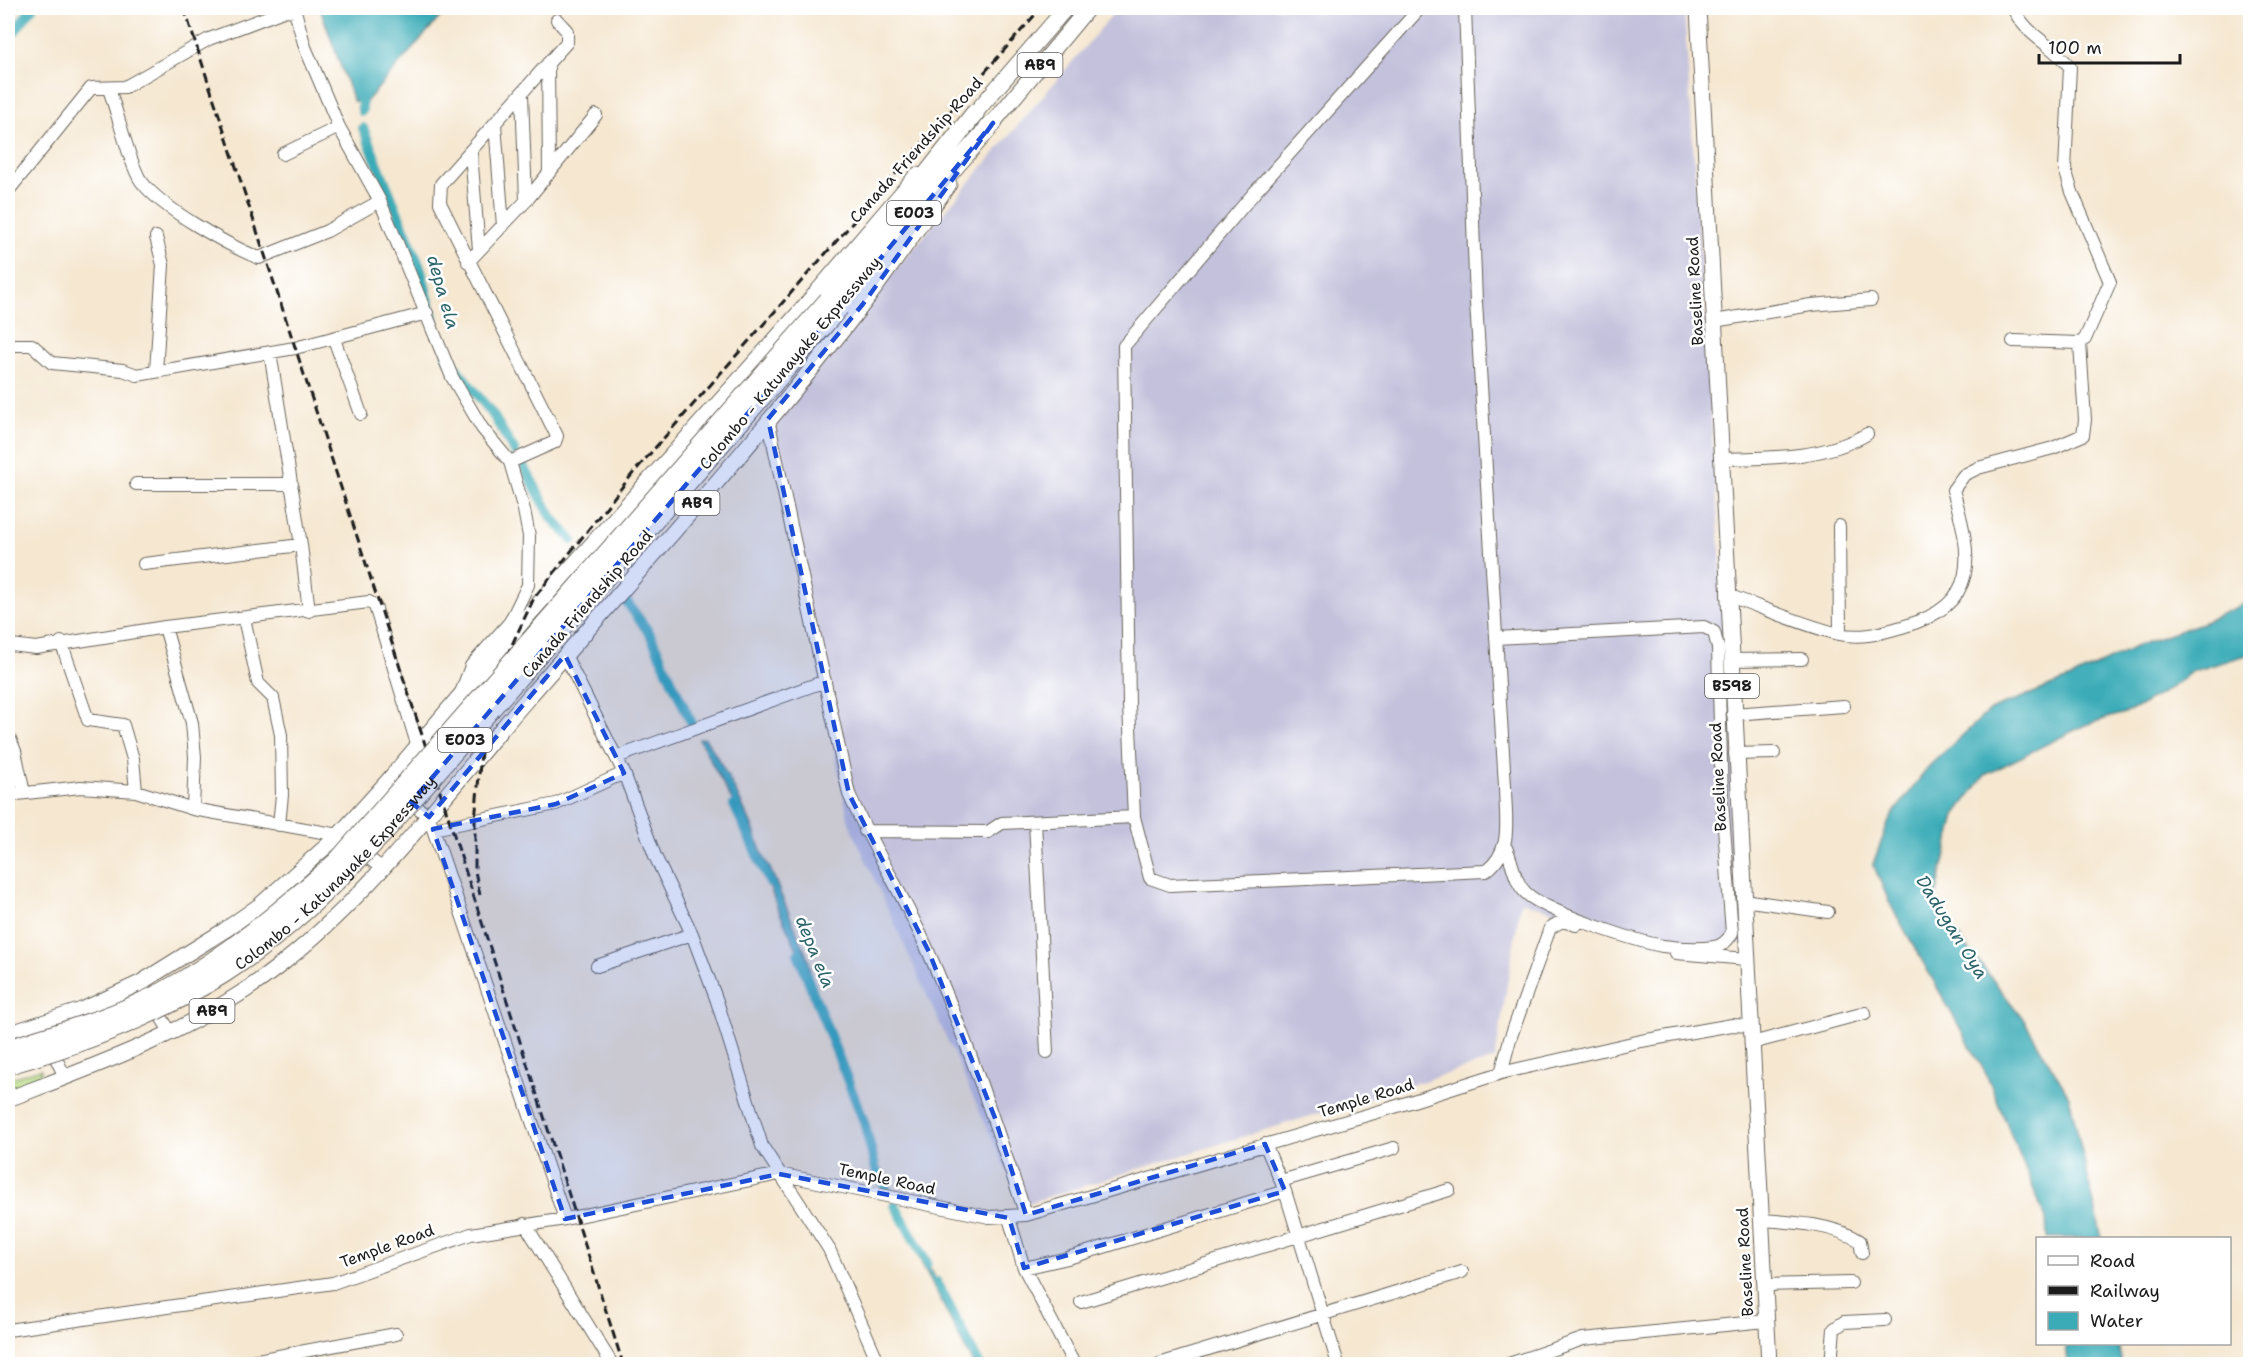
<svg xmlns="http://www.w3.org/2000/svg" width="2258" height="1372" viewBox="0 0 2258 1372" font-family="'Shantell Sans',sans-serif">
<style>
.industrial{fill:#c3c1db}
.green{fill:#b6d981;stroke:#697a4e;stroke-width:1.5}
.water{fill:#3bacb7;stroke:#2c646a;stroke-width:1.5}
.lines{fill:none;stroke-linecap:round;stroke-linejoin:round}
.canal{stroke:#3bacb7;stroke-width:10}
.minor-casing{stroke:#68635b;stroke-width:14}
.major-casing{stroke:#68635b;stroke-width:17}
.highway-casing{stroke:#68635b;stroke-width:20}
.minor{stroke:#fff;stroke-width:12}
.major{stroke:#fff;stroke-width:15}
.highway{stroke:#fff;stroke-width:18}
.rail{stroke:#1c1c1c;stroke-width:3;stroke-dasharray:9 4.5;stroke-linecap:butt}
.highway-bridge-casing{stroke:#68635b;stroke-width:20;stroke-linecap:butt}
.highway-bridge{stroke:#fff;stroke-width:18}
.marked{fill:#1d4ed8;fill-opacity:0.2;stroke:#1d4ed8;stroke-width:4.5;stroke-dasharray:12 8;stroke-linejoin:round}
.labels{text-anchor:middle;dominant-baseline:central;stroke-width:5;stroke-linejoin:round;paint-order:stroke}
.shield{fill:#fff;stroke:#606060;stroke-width:1.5}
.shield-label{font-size:15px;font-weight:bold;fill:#1c1c1c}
.street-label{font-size:16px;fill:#1c1c1c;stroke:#fff}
.water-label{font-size:18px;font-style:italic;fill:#2c646a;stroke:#fff}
</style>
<rect width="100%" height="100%" fill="#fff"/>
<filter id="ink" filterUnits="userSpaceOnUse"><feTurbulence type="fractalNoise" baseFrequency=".0167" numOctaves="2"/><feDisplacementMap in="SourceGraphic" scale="12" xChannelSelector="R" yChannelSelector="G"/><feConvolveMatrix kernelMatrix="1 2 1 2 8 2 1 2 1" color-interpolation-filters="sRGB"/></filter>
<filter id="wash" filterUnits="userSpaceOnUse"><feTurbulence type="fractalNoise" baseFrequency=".008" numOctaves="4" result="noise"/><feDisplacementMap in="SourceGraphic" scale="24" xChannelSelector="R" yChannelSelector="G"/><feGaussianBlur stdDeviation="1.35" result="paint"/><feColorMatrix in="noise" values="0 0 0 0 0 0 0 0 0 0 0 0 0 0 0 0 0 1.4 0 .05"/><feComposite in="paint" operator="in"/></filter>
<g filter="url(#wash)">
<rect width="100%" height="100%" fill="#f5e7d0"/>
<!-- industrial -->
<path class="industrial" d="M1118 8H1684L1746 943 1657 944 1521 901 1495 1059 1022 1205 849 823 768 419Z"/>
<!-- green -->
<path class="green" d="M41 1069V1080L8 1092V1079Z"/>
<!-- water -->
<path class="water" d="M320 8H448L366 102 362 104 353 101Z
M2250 601V654L2191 672 2174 686 2131 711 2085 725 1985 775 1955 815 1934 905 2022 1017 2069 1096 2102 1238H2047L2046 1219 1986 1074 1890 904 1873 864 1890 818 1930 765 1990 710 2071 678 2139 645 2202 623Z
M705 738C724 766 739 797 753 828 758 841 761 856 769 866L809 961 811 979 777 907 753 840 699 739Z
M922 1253C942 1287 953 1329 981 1359L982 1364H973L917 1254Z
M2066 1344H2118L2122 1364H2068Z"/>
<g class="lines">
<!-- canal -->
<path class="canal" d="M8 40 32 8
M361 91 362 111
M363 128 421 270 434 321
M446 355 493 415 515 452
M523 465 552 518 572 540
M626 601 650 634 691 722
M734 805 770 883
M798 954 864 1122 876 1170 886 1188
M895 1205 927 1263
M937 1282 979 1364"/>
</g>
</g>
<g filter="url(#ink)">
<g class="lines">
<defs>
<path id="minor" d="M1420 8 1255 192 1124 346 1129 705 1134 817 1150 878 1170 885 1486 871C1514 850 1505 819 1505 786L1476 302 1465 8
M2013 8C2028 38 2050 42 2070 67L2065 169 2072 192 2110 282 2085 339 2080 343 2013 341
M548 63 549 171
M109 89C116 108 131 168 141 181 161 208 227 245 259 258L327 231 380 201
M522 94 526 201
M495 124 503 226
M471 153 479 250
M283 154 339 127
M8 191 91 88 125 87 209 39 286 10 295 11 305 47 339 127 380 201 452 377 482 428 510 462 524 510 529 536 528 585 510 622 471 666 462 690
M156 237 163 265 156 371
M468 262 526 201 596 115
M1714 321 1811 305 1871 300
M334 339 361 414
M8 345H32L52 363 123 370 137 375 295 348 427 313
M270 352 301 545 309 611
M768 419 849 794C873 849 906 899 929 953 967 1039 996 1127 1026 1215
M1721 459C1769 458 1824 459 1867 434
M510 462 555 442 557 436 440 203 441 184 567 42V31L557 20
M136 484H292
M1839 526 1840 634
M144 564 301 545
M1727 595C1764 608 1802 625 1839 634 1862 639 1881 633 1902 627 1982 605 1972 556 1953 490L1964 475 1978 468 2053 448 2083 435 2085 420 2080 343
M244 618 258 683 273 698 281 735 282 795 279 825
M165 627 192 723 195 757 193 809
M1496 638 1704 627 1714 632 1718 648 1722 801 1732 933C1728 940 1723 946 1714 947 1699 949 1678 948 1663 946 1635 941 1546 912 1526 893 1514 882 1513 862 1506 848
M8 641 11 645 36 648 165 627 369 602 375 606 417 744
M61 642 88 720 123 725 133 759 136 791
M565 655 624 773 655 856 692 934 717 1001 762 1146 829 1249 879 1364
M1731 660 1802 659
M1733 714 1844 706
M8 734 15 751 24 793
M1735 754 1774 753
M617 757 825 681
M8 795 81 787 136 791 193 809 322 832 339 835 344 840
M405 797 429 817 565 1219
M1035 822 1047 1052
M433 829 556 804 624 773
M865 831 988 832 1002 823 1134 817
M358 850 383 869
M1743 900 1828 912
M1676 953 1747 959
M597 966 692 934
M140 983 171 1033
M1752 1043 1865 1013
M50 1046 65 1077
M1501 1073 1510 1039 1550 928 1562 921 1576 925
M1265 1144 1285 1191 1338 1364
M1281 1181 1394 1148
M1009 1218 1024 1268 1074 1364
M1761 1220C1792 1222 1833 1224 1860 1241L1862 1253
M525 1224 612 1364
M1024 1268 1068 1258 1285 1191
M1764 1285 1851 1283
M1081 1302 1449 1190
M8 1330 333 1283 471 1234 565 1219 779 1174 989 1217 1026 1215 1391 1108 1501 1073 1641 1041 1732 1025 1751 1026
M235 1364 396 1334
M1159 1364 1462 1272
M1509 1364 1583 1339 1766 1321
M1831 1364 1834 1329 1844 1322 1885 1320"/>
<path id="major" d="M1698 8 1769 1364
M968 121 1066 8
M987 130 1088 8
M8 1034 82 1010 140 983 225 930 259 906 339 835 387 782 524 620 798 314 917 175
M8 1099C103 1063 202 1028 283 963 378 887 449 789 528 698 641 568 758 440 863 304 893 265 920 224 949 184"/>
<path id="highway" d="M828 300 975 113
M840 307 914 213 993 123"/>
</defs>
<!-- minor casing -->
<use href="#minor" class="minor-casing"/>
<!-- major casing -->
<use href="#major" class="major-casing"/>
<!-- highway casing -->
<use href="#highway" class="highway-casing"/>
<!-- minor -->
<use href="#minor" class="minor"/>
<!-- major -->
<use href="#major" class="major"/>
<!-- highway -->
<use href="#highway" class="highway"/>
<!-- rail -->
<path class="rail" d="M184 8 423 738 623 1364
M480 895 475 871V821L481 752 501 668 534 598 634 472 1041 8"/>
<defs>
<g id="highway-bridge">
<path d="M8 1049C59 1032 114 1017 162 992 228 956 281 910 337 861L828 300"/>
<path id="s1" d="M8 1065C82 1044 160 1014 225 973 284 935 335 884 383 834L840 307"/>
</g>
</defs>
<!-- highway-bridge casing -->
<use href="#highway-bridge" class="highway-bridge-casing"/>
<!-- highway-bridge -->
<use href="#highway-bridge" class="highway-bridge"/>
</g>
</g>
<!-- marked area -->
<path class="marked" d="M993 123 863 304 768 419 849 794 929 952 995 1118 1026 1215 1265 1144 1285 1191 1024 1268 1009 1218 779 1174 565 1219 433 829 556 804 624 773 565 655 429 817 411 802 840 307Z"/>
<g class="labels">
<!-- shield labels -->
<g class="shield">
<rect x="1017.5" y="53" width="45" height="24" rx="4.5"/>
<rect x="887" y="201" width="54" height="24" rx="4.5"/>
<rect x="674.5" y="491" width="45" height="24" rx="4.5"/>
<rect x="1705" y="674" width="54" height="24" rx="4.5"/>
<rect x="438" y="728" width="54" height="24" rx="4.5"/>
<rect x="189.5" y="999" width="45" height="24" rx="4.5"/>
</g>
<g class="shield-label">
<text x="1040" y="65">AB9</text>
<text x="914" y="213">E003</text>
<text x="697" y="503">AB9</text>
<text x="1732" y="686">B598</text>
<text x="465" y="740">E003</text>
<text x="212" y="1011">AB9</text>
</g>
<!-- street labels -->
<g class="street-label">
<text transform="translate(916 150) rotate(-48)">Canada Friendship Road</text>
<text transform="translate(1695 291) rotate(-93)">Baseline Road</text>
<text transform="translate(790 363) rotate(-50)">Colombo - Katunayake Expressway</text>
<text transform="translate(587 604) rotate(-49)">Canada Friendship Road</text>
<text transform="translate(1718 777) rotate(-93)">Baseline Road</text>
<text stroke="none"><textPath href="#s1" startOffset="386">Colombo - Katunayake Expressway</textPath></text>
<text transform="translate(1366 1098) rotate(-17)">Temple Road</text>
<text transform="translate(887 1179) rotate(12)">Temple Road</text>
<text transform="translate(387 1246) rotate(-20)">Temple Road</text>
<text transform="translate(1745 1262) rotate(-93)">Baseline Road</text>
</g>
<!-- water labels -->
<g class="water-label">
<text transform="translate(443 292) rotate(74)">depa ela</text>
<text transform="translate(1952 927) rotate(58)">Dadugan Oya</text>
<text transform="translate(815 952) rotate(68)">depa ela</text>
</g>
</g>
<!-- margin -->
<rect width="2258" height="1372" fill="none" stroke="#fff" stroke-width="30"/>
<!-- legend -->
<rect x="2036" y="1237" width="195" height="108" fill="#ffffff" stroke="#a4a4a4" stroke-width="1.5"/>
<rect x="2048" y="1256" width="30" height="9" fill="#ffffff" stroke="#a4a4a4" stroke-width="1.5"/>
<text x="2090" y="1267" font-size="18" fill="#1c1c1c">Road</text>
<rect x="2048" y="1286" width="30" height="9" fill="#1c1c1c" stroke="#a4a4a4" stroke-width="1.5"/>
<text x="2090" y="1297" font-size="18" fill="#1c1c1c">Railway</text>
<rect x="2048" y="1312" width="30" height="18" fill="#3bacb7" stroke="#a4a4a4" stroke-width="1.5"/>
<text x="2090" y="1327" font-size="18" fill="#1c1c1c">Water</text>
<!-- scale -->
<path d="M2039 54v9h141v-9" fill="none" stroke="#1c1c1c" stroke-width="3"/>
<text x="2048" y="54" font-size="18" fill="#1c1c1c" stroke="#ffffff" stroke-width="4.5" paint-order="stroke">100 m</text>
</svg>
